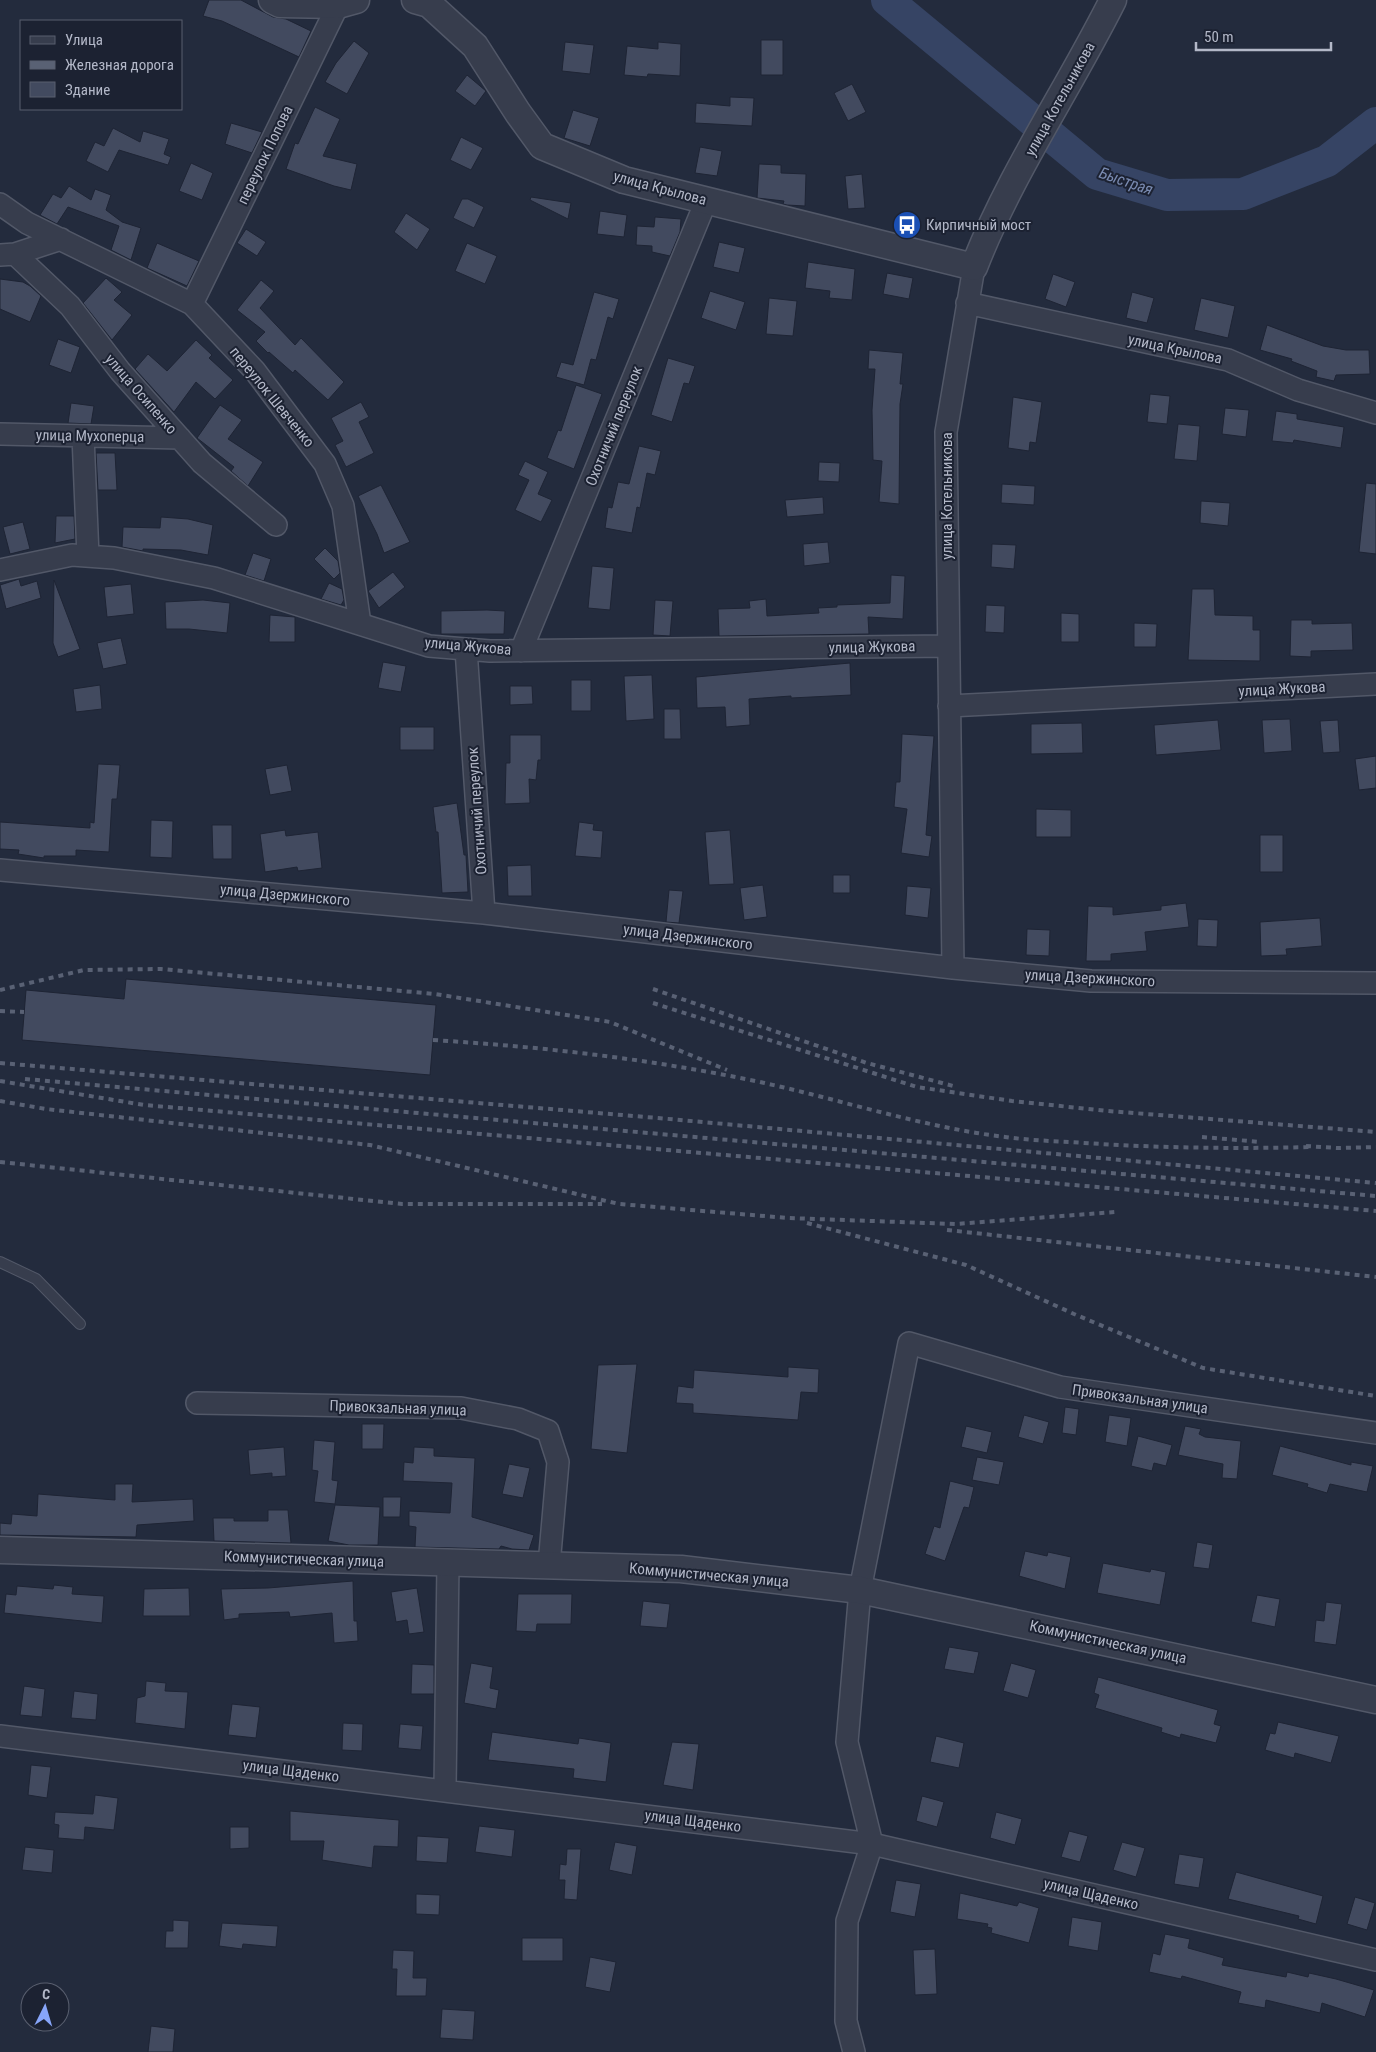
<svg xmlns="http://www.w3.org/2000/svg" width="1376" height="2052" viewBox="0 0 1376 2052" font-family="'Roboto Condensed',sans-serif">
<style>
.lines{fill:none;stroke-linecap:round;stroke-linejoin:round}
.river{stroke:#364464;stroke-width:32}
.building{fill:#424a5f;stroke:#1e2434}
.service-casing{stroke:#525868;stroke-width:12}
.minor-casing{stroke:#525868;stroke-width:24}
.tertiary-casing{stroke:#525868;stroke-width:29}
.service{stroke:#373d4d;stroke-width:10}
.minor{stroke:#373d4d;stroke-width:21}
.tertiary{stroke:#373d4d;stroke-width:26}
.rail{stroke:#596174;stroke-width:4;stroke-dasharray:5 5;stroke-linecap:butt}
.labels{text-anchor:middle;dominant-baseline:central;stroke-width:4;stroke-linejoin:round;paint-order:stroke}
.street-label{font-size:15px;fill:#b3b8c8;stroke:#1c2232}
.poi-label{font-size:15px;fill:#b3b8c8;stroke:#1c2232;text-anchor:start}
.water-label{font-size:16px;font-style:italic;fill:#7a8bb1;stroke:#1c2232}
</style>
<rect width="100%" height="100%" fill="#232b3d"/>
<g class="lines">
<!-- river -->
<path class="river" d="M887 0 1097 174 1167 195 1243 194 1327 161 1376 123"/>
</g>
<!-- building -->
<path class="building" d="M209 0H241L273 17 286 19 311 31 299 57 222 21 203 16Z
M761 40H783V75H761Z
M354 41 369 53 347 94 325 82 336 63Z
M565 42 594 45 590 74 562 71Z
M658 42 681 44 680 76 648 74 647 77 624 75 627 46 658 49Z
M467 75 486 91 475 106 455 91Z
M852 84 866 112 848 121 834 93Z
M730 97 754 98 752 126 695 123 696 103 730 106Z
M315 107 340 119 323 156 357 164 351 190 334 186 286 169 295 143 298 144Z
M573 110 599 118 590 146 564 138Z
M231 123 262 132 252 153 225 144Z
M113 128 140 142 143 131 169 139 164 154 171 157 168 165 119 150 108 172 86 161 95 142 104 146Z
M461 137 483 148 471 170 450 160Z
M700 147 722 151 717 176 695 173Z
M191 163 213 173 202 200 179 191Z
M759 164 781 165V173L806 174 805 206 787 205 783 204 784 201 757 198Z
M862 174 865 208 848 209 845 176Z
M69 186 91 200 95 189 111 195 106 210 122 222 141 228 131 260 111 250 119 226 68 207 57 224 40 215 53 194 61 198Z
M531 197 571 203 568 219 530 200Z
M462 199H468L484 207 474 228 453 218Z
M600 211 627 215 624 237 597 234Z
M406 213 430 229 417 250 394 232Z
M655 217 681 219 680 232 670 256 652 252V246L636 245 637 226 654 227Z
M246 229 266 242 257 256 237 243Z
M719 242 745 248 739 273 713 267Z
M157 243 199 261 187 286 147 268Z
M467 243 497 256 485 284 455 271Z
M808 262 855 269 852 300 829 298 830 291 805 288Z
M887 273 913 278 909 299 883 294Z
M1053 274 1075 282 1066 307 1045 299Z
M106 278 122 292 114 300 132 315 112 340 83 303Z
M0 279 23 282 30 286 41 296 30 322 0 309Z
M261 280 274 291 260 308 295 345 301 338 344 382 328 400 295 370 293 373 269 352 268 353 256 341 265 332 237 310Z
M710 291 745 302 736 330 701 318Z
M594 292 619 299 613 319 608 317 596 360 591 359 584 385 556 377 561 362 573 365Z
M1132 292 1154 298 1147 323 1126 318Z
M769 298 797 301 793 336 766 334Z
M1201 298 1235 306 1228 338 1194 330Z
M1267 325 1323 346 1346 350H1369L1370 374 1336 375 1334 381 1316 377 1317 371 1291 361 1292 359 1260 350Z
M58 339 80 347 71 373 49 365Z
M196 340 212 355 209 358 233 380 215 399 196 382 174 412 135 369 148 354 167 371Z
M869 350 903 353 900 384H903L900 404 899 504 879 502 882 461 873 460 872 410 875 369H868Z
M668 358 695 366 689 384 684 383 672 422 651 415Z
M576 385 602 394 574 469 547 458 558 430 561 431Z
M1150 394 1170 396 1167 424 1147 422Z
M1013 397 1042 402 1036 443 1030 442 1029 451 1008 448Z
M361 402 369 417 359 422 374 453 346 467 335 445 343 441 331 418Z
M71 403 94 406 91 424 68 423Z
M220 405 242 420 228 439 263 462 248 486 231 471 234 467 197 438Z
M1225 408 1249 410 1246 437 1222 434Z
M1276 411 1297 414V419L1344 427 1341 448 1294 440 1293 443 1272 441Z
M1178 424 1200 426 1197 461 1174 459Z
M639 446 661 451 655 475 647 473 640 508 637 507 632 533 605 528 608 507 612 508 618 482 629 484Z
M96 453H115L117 490H98Z
M525 461 548 472 538 494 552 500 541 522 515 510 529 480 518 475Z
M819 462 840 463 839 482 818 481Z
M1366 483 1376 484V554L1359 552Z
M1002 484 1035 486 1034 505 1001 503Z
M381 485 410 542 384 553 377 534 358 496Z
M823 497 824 514 787 517 785 500Z
M1201 501 1230 503 1228 526 1200 523Z
M56 516H74L75 539 55 543Z
M161 517 188 519 213 525 208 555 181 550 143 549V551L122 547 123 527 160 528Z
M23 522 30 549 10 554 3 527Z
M828 542 830 563 804 566 803 544Z
M992 544 1016 545 1014 569 991 567Z
M325 548 338 561 340 573 334 579 314 559Z
M253 553 271 559 264 581 245 575Z
M592 566 614 568 610 610 588 608Z
M393 572 405 587 379 608 368 591Z
M891 575 905 576 903 619 868 617 869 634 719 636 718 609 750 608 749 601 766 599 767 616 819 613 818 608 837 607V605L890 603Z
M19 579 21 586 37 581 41 598 6 609 0 585Z
M54 580 80 649 58 657 53 643Z
M329 583 342 589 344 600 341 605 321 599Z
M131 584 134 614 107 617 104 587Z
M1192 589H1214L1215 615 1253 616V630H1260V661L1188 660Z
M203 600 230 603 227 633 189 629H166L165 602Z
M655 600 673 601 670 636 653 635Z
M986 605 1005 606 1004 633 985 632Z
M487 610 505 611 504 634H441V611Z
M1061 613 1079 614V642H1061Z
M270 615 295 617V642H269Z
M1291 620H1312V624L1352 623 1353 650 1311 651V657L1290 656Z
M1134 623 1157 624 1156 647H1134Z
M121 638 127 664 103 669 97 643Z
M383 662 406 666 401 692 378 688Z
M850 663 851 695 791 698V696L749 699 750 725 726 727 725 707 697 708 696 677Z
M652 675 654 719 626 721 624 676Z
M571 680H591V711H571Z
M100 685 102 709 76 712 73 689Z
M510 686H532L533 704 510 705Z
M664 709H680L681 739H664Z
M1290 719 1292 751 1264 753 1262 720Z
M1218 720 1221 750 1156 755 1154 725Z
M1338 720 1340 752 1323 753 1320 721Z
M1082 723 1083 753 1031 754V724Z
M400 727H434V750H400Z
M902 734 934 736 926 835 932 836 929 857 901 853 907 809 894 807 896 782H900Z
M510 735H541V760H538L536 780 529 779 530 803 505 804 506 763H510Z
M1376 756V788L1359 790 1355 759Z
M98 764 120 765 117 799H112L109 852 76 850V856H44V858L18 854 19 850 0 849V822L90 828V822L94 823Z
M287 765 292 791 270 795 265 769Z
M457 803 464 855H466L468 892 442 893 438 832H436L433 807Z
M1036 809 1071 810V837H1036Z
M151 820 173 821 172 858 150 857Z
M579 822 594 824 593 830 603 831 601 858 575 856Z
M212 825H232V859H213Z
M285 830 286 836 318 832 322 868 298 871 297 867 265 872 260 834Z
M730 830 734 884 709 885 705 832Z
M1260 835H1283V872H1260Z
M531 865 532 896H508L507 866Z
M833 875H850V893H833Z
M763 885 767 917 744 920 740 888Z
M907 886 931 888 928 918 905 915Z
M669 890 683 891 679 923 666 922Z
M1186 903 1189 927 1145 932 1147 951 1111 954V961H1086L1088 906 1113 907V915L1161 910V906Z
M1320 918 1322 946 1286 949 1287 955 1261 956 1260 922Z
M1198 919 1218 920 1217 947 1197 946Z
M1027 929 1050 930 1049 956 1026 955Z
M126 979 436 1005 430 1075 22 1040 26 990 124 999Z
M637 1364 627 1453 591 1449 598 1365Z
M788 1367 819 1369 818 1393 801 1392 798 1420 693 1413V1404L676 1403 678 1386 693 1388 694 1370 788 1377Z
M1065 1407 1079 1409 1076 1435 1062 1433Z
M1024 1415 1049 1422 1043 1444 1018 1437Z
M1109 1415 1131 1418 1127 1446 1105 1442Z
M362 1424H384L383 1449H362Z
M966 1426 992 1432 987 1453 961 1447Z
M1185 1426 1201 1429 1199 1434 1205 1437 1241 1441 1237 1479 1222 1478 1223 1464 1178 1455Z
M1138 1436 1172 1445 1166 1466 1154 1463 1152 1471 1131 1466Z
M314 1440 335 1442 332 1480 338 1481 335 1504 314 1502 318 1471 312 1470Z
M1280 1446 1351 1465V1462L1373 1466 1367 1492 1330 1484 1327 1493 1307 1487 1308 1484 1272 1475Z
M284 1447 286 1476 272 1477V1473L250 1475 248 1450Z
M414 1447 434 1448V1456L475 1458 472 1517 534 1535 529 1550 512 1549 501 1546 499 1549 415 1547 416 1527 409 1526V1511L450 1513 452 1483 403 1481 404 1462 413 1463Z
M977 1457 1004 1462 999 1485 972 1480Z
M509 1464 530 1468 523 1498 502 1494Z
M950 1481 974 1487 969 1508 964 1507 945 1561 925 1554 934 1526 940 1528Z
M115 1484H133L132 1502 193 1499 194 1521 137 1525 136 1537 0 1535V1523L11 1524 12 1514 37 1516 38 1494 115 1500Z
M383 1497H401L400 1517H383Z
M335 1505 380 1507 378 1545H349L328 1541Z
M268 1510H288L291 1543 214 1541 213 1518H234V1521H268Z
M1197 1542 1213 1545 1209 1569 1193 1567Z
M1025 1551 1047 1556 1048 1552 1071 1557 1065 1589 1019 1576Z
M1103 1563 1150 1572 1151 1569 1166 1572 1160 1605 1097 1593Z
M353 1581 354 1621H357L358 1641 334 1643 332 1613 290 1617 289 1612 239 1614V1618L224 1620 221 1589 268 1588Z
M54 1585 73 1587 72 1594 104 1596 102 1623 4 1613 6 1594 16 1595 17 1586 53 1589Z
M189 1588 190 1616H143L144 1589Z
M417 1588 424 1632 409 1634 407 1620 396 1622 391 1592Z
M518 1594H572L571 1624H537L536 1632 516 1631Z
M1257 1595 1280 1599 1275 1627 1251 1622Z
M643 1601 670 1604 667 1628 640 1626Z
M1326 1602 1342 1604 1336 1645 1314 1642 1316 1620 1324 1621Z
M949 1647 979 1652 974 1674 944 1669Z
M471 1663 493 1667 490 1688 499 1690 496 1709 464 1703Z
M1011 1663 1036 1670 1028 1698 1003 1691Z
M412 1664 434 1665V1694H411Z
M1098 1677 1218 1710 1214 1724 1221 1726 1216 1743 1181 1734 1180 1738 1161 1732 1162 1728 1095 1708 1099 1695 1094 1693Z
M146 1681 166 1683 165 1691 188 1692 185 1729 135 1723 137 1698 145 1696Z
M24 1686 45 1689 42 1717 20 1715Z
M74 1691 98 1694 96 1720 71 1718Z
M232 1704 260 1707 256 1738 228 1735Z
M1278 1722 1339 1736 1331 1763 1295 1753 1294 1758 1265 1750 1270 1733 1275 1734Z
M343 1723 363 1724 362 1751 342 1750Z
M400 1724 423 1726 421 1750 398 1748Z
M492 1732 578 1744 579 1738 611 1743 606 1782 573 1778 574 1769 488 1760Z
M936 1736 964 1743 959 1768 930 1762Z
M672 1742 699 1744 693 1790 663 1785Z
M31 1765 51 1767 47 1798 28 1795Z
M95 1795 118 1798 114 1830 85 1827 84 1840 58 1838 59 1825 54 1824 55 1812 93 1814Z
M922 1796 944 1802 937 1827 916 1821Z
M290 1811 399 1820 398 1847 374 1846 372 1868 322 1860 324 1841H290Z
M996 1812 1022 1819 1015 1845 990 1838Z
M479 1826 515 1830 512 1857 475 1852Z
M230 1827H249V1848L230 1849Z
M1069 1831 1088 1836 1080 1862 1061 1857Z
M417 1836 449 1838 447 1863 416 1861Z
M615 1842 637 1846 632 1875 609 1870Z
M1122 1842 1145 1848 1136 1877 1113 1870Z
M25 1847 54 1850 52 1873 22 1870Z
M567 1849H581L577 1900 564 1899 565 1880H559L560 1864 566 1865Z
M1179 1854 1204 1858 1199 1888 1174 1884Z
M1236 1872 1323 1896 1316 1924 1298 1919 1299 1916 1228 1899Z
M896 1880 921 1884 915 1917 890 1912Z
M960 1893 1017 1906 1019 1902 1039 1908 1029 1943 991 1933 992 1928 987 1927 988 1924 957 1919Z
M416 1894 440 1895 439 1915 416 1914Z
M1355 1897 1375 1903 1367 1930 1347 1924Z
M1072 1917 1102 1922 1098 1951 1068 1946Z
M173 1920 189 1921 188 1948H165L166 1931H173Z
M222 1923 278 1926 276 1947 243 1944 242 1949 219 1946Z
M1165 1934 1190 1939 1188 1948 1224 1958 1222 1965 1286 1977 1287 1972 1308 1977 1309 1973 1336 1979 1374 1990 1365 2017 1322 2003 1320 2013 1266 2000 1265 2008 1238 2003 1241 1992 1182 1976 1181 1979 1149 1972 1153 1953 1160 1955Z
M522 1938H563V1961H522Z
M935 1949 937 1994 915 1995 913 1950Z
M393 1950 414 1951 413 1978H427L426 1996H396L397 1969H392Z
M590 1957 616 1962 610 1992 585 1987Z
M442 2009 475 2011 473 2040 440 2038Z
M151 2026 175 2029 173 2052H148Z"/>
<g class="lines">
<defs>
<path id="service" d="M0 1262 36 1279 80 1324"/>
<path id="minor" d="M0 204 27 223 192 304 255 371 325 464 343 506 360 624
M15 254 70 306 120 371 202 463 276 525
M0 255 15 254 61 239
M967 303 1228 360 1298 390 1376 413
M192 304 338 5
M0 434 180 438
M83 436 88 556
M0 570 72 555 114 558 214 578 429 646 490 651 948 646
M466 649 484 913
M521 651 706 201
M949 706 1376 684
M0 870 484 913 953 968 1091 981 1376 983
M953 968 946 432 974 267
M197 1403 461 1408 518 1419 548 1431 558 1462 549 1565
M0 1736 872 1844 1376 1960
M445 1789 448 1563
M854 2052 846 2021 847 1921 872 1844 847 1742 860 1590 909 1343 1060 1387 1376 1433"/>
<path id="tertiary" d="M272 0 280 4 338 5 356 0
M415 0 429 4 475 46 518 113 542 146 624 180 974 267C1010 174 1068 90 1113 0
M0 1550 681 1569 860 1590 1376 1700"/>
</defs>
<!-- service casing -->
<use href="#service" class="service-casing"/>
<!-- minor casing -->
<use href="#minor" class="minor-casing"/>
<!-- tertiary casing -->
<use href="#tertiary" class="tertiary-casing"/>
<!-- service -->
<use href="#service" class="service"/>
<!-- minor -->
<use href="#minor" class="minor"/>
<!-- tertiary -->
<use href="#tertiary" class="tertiary"/>
<!-- rail -->
<path class="rail" d="M653 989 867 1063 957 1087
M0 990 84 970 161 969 435 994 610 1022 727 1070
M653 1003 917 1087 1012 1101 1108 1111 1376 1132
M0 1011 24 1012
M433 1040C545 1047 650 1059 760 1082 842 1100 922 1127 1005 1137 1027 1140 1049 1141 1071 1142 1153 1148 1231 1149 1313 1147
M0 1063 658 1118 1376 1183
M25 1079 1376 1196
M0 1081 144 1105 1376 1211
M0 1101 46 1109 370 1145 619 1204 788 1218 955 1224 1115 1212
M1202 1137 1261 1142
M1306 1146 1337 1148 1376 1147
M0 1162 402 1204H602
M807 1223 966 1265 1074 1314 1203 1368 1376 1396
M947 1230 1376 1277"/>
</g>
<!-- icons -->
<defs>
<symbol id="bus-disc" viewBox="-11 -11 22 22"><circle r="9.5" fill="#1a4fb4" stroke="#1c2232"/><path d="M-5-6H5V4H4V6H2V4H-2V6H-4V4H-5ZM-3.5-4V0h7V-4ZM-3.5 1.2v1.5H-2V1.2ZM2 1.2v1.5H3.5V1.2Z" fill="#fff"/></symbol>
</defs>
<g fill-rule="evenodd">
<use href="#bus-disc" x="891" y="209" width="32" height="32"/>
</g>
<g class="labels">
<!-- street labels -->
<g class="street-label">
<text transform="translate(1060 99) rotate(-61)">улица Котельникова</text>
<text transform="translate(265 155) rotate(-64)">переулок Попова</text>
<text transform="translate(660 188) rotate(15)">улица Крылова</text>
<text transform="translate(1175 349) rotate(12)">улица Крылова</text>
<text transform="translate(141 394) rotate(49)">улица Осипенко</text>
<text transform="translate(272 397) rotate(51)">переулок Шевченко</text>
<text transform="translate(614 426) rotate(-68)">Охотничий переулок</text>
<text transform="translate(90 436) rotate(1)">улица Мухоперца</text>
<text transform="translate(947 496) rotate(-90)">улица Котельникова</text>
<text transform="translate(468 646) rotate(5)">улица Жукова</text>
<text transform="translate(872 647) rotate(-1)">улица Жукова</text>
<text transform="translate(1282 689) rotate(-3)">улица Жукова</text>
<text transform="translate(477 811) rotate(-94)">Охотничий переулок</text>
<text transform="translate(285 895) rotate(5)">улица Дзержинского</text>
<text transform="translate(688 937) rotate(7)">улица Дзержинского</text>
<text transform="translate(1090 978) rotate(3)">улица Дзержинского</text>
<text transform="translate(1140 1399) rotate(8)">Привокзальная улица</text>
<text transform="translate(398 1408) rotate(2)">Привокзальная улица</text>
<text transform="translate(304 1559) rotate(2)">Коммунистическая улица</text>
<text transform="translate(709 1575) rotate(5)">Коммунистическая улица</text>
<text transform="translate(1108 1642) rotate(12)">Коммунистическая улица</text>
<text transform="translate(291 1771) rotate(7)">улица Щаденко</text>
<text transform="translate(693 1821) rotate(7)">улица Щаденко</text>
<text transform="translate(1091 1894) rotate(13)">улица Щаденко</text>
</g>
<!-- poi labels -->
<g class="poi-label">
<text x="926" y="225">Кирпичный мост</text>
</g>
<!-- water labels -->
<g class="water-label">
<text transform="translate(1126 181) rotate(19)">Быстрая</text>
</g>
</g>
<!-- legend -->
<rect x="20" y="20" width="162" height="90" fill="#1c2232" stroke="#585e6e"/>
<rect x="30" y="36" width="25" height="8" fill="#373d4d" stroke="#585e6e"/>
<text x="65" y="45" font-size="15" fill="#b3b8c8">Улица</text>
<rect x="30" y="61" width="25" height="8" fill="#596174" stroke="#585e6e"/>
<text x="65" y="70" font-size="15" fill="#b3b8c8">Железная дорога</text>
<rect x="30" y="82" width="25" height="15" fill="#424a5f" stroke="#585e6e"/>
<text x="65" y="95" font-size="15" fill="#b3b8c8">Здание</text>
<!-- north arrow -->
<g transform="translate(45 2007) rotate(5)"><circle r="24" fill="#1c2232" stroke="#585e6e"/>
<path d="M0-4L9 19L0 12L-9 19Z" fill="#87a5f9"/>
<text y="-8" font-size="14" font-weight="bold" text-anchor="middle" fill="#b3b8c8">С</text>
</g>
<!-- scale -->
<path d="M1196 42v8h135v-8" fill="none" stroke="#b3b8c8" stroke-width="2.5"/>
<text x="1204" y="42" font-size="15" fill="#b3b8c8" stroke="#1c2232" stroke-width="4" paint-order="stroke">50 m</text>
</svg>
